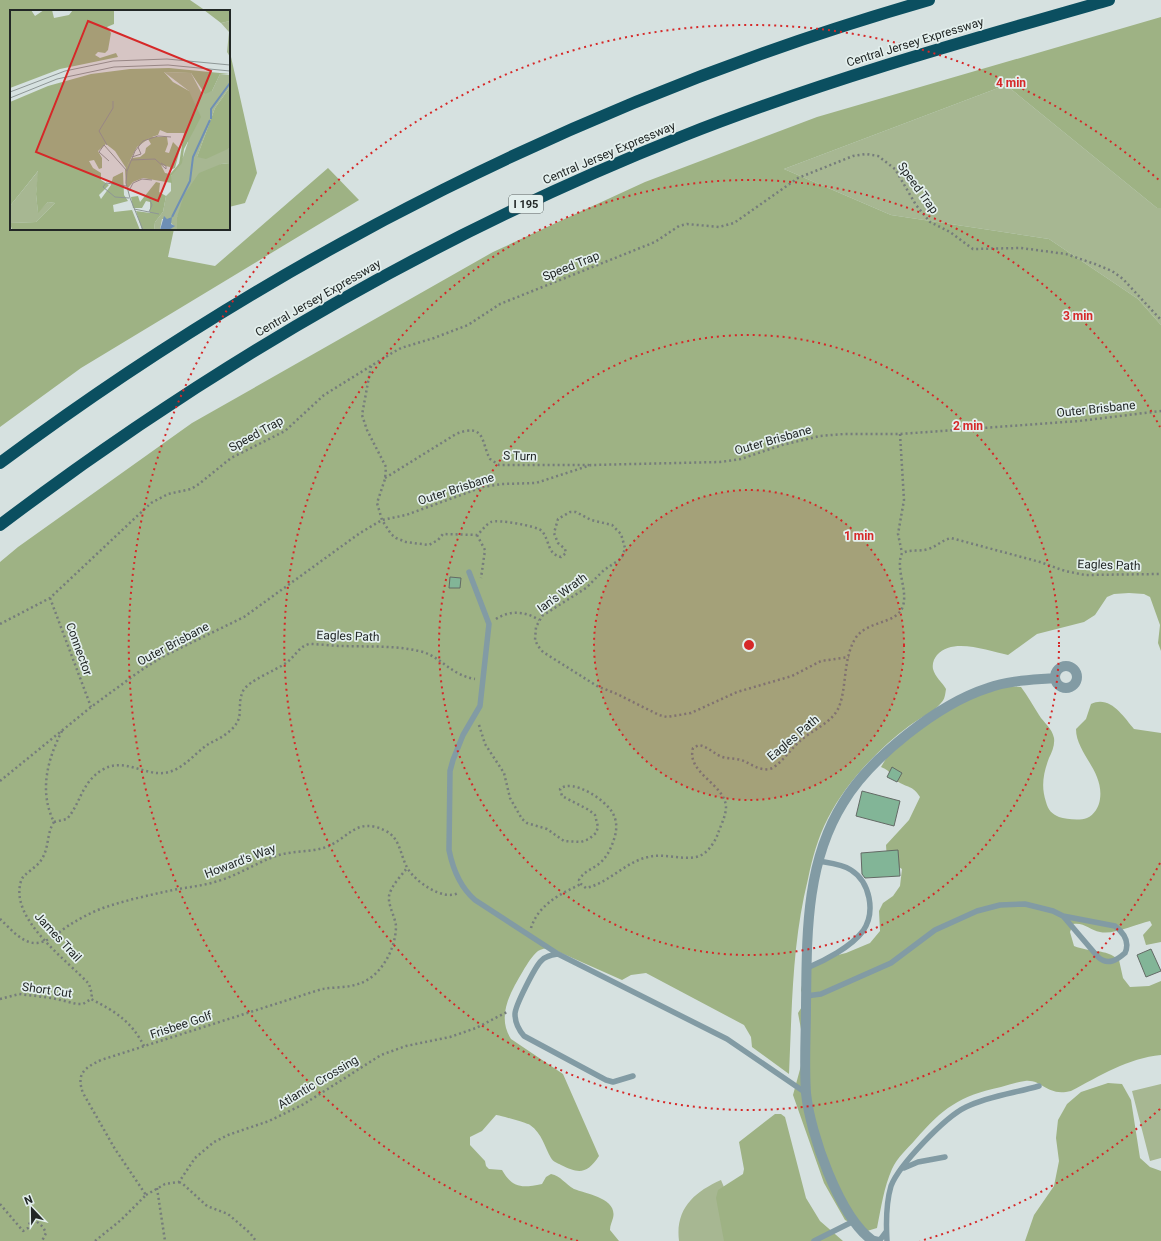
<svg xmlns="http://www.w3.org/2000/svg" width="1161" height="1241" viewBox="0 0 1161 1241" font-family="Roboto,sans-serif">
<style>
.green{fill:#a7b792}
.forest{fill:#9eb284}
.building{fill:#82b597;stroke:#636a65}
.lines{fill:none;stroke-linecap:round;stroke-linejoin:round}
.path{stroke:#757c7b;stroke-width:2.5;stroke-dasharray:2 3;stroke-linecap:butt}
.service{stroke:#829ba4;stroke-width:5.5}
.minor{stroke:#829ba4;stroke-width:10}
.motorway{stroke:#0b4f60;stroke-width:12}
.ring{fill:none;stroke:#d62828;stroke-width:2;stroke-dasharray:2 4}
.labels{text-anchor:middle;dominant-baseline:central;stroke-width:3.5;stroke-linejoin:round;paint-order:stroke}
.shield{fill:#e3efed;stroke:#5c6362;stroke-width:1}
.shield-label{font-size:11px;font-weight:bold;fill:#222726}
.street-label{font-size:12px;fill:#222726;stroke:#e3efed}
.inset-river{fill:none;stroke:#6e8fb5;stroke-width:2}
.inset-road{fill:none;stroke:#8e9796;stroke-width:1}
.view{fill:#d62828;fill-opacity:0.15;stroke:#d62828;stroke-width:2}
.inset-edge{fill:none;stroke:#222726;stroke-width:2}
.centre{fill:#d62828;stroke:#e3efed;stroke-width:2}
.ring-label{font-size:12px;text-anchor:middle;font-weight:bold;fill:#d62828;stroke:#e3efed;stroke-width:3.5;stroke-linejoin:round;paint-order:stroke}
</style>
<rect width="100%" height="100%" fill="#d6e1e0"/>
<!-- green -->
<path class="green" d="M1006 85 1157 208H1161V325L1138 299 1049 239 891 215 784 169Z
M1161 1084V1158L1150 1161 1132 1091Z
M721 1180 743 1233 738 1241H679C675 1209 694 1192 721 1180Z"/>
<!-- forest -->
<path class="forest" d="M0 0H190L206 11H11V229H174L168 257 215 266 328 168 359 200 81 368 0 427Z
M1161 17V208H1157L1006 85 784 169 891 215 1049 239 1138 299 1161 325V651L1158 643 1160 625 1150 597 1144 594 1129 593 1114 594 1107 597 1095 615 1084 622 1037 634 1008 655C988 651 953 637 937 655 934 659 932 663 933 669 935 677 942 682 946 689 945 695 945 699 941 703 933 713 919 718 909 726 877 750 846 783 828 818 818 837 812 859 808 879 792 943 792 1008 789 1074L752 1047 751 1037 744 1025 646 973 631 975 622 980 550 948C546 948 541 949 538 951 532 956 527 964 523 971 511 991 496 1016 511 1039L563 1074 599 1156C587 1174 579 1174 561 1165 558 1163 553 1162 551 1158 545 1148 542 1133 530 1125 527 1123 499 1115 496 1115L482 1131 470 1137V1145L485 1161 486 1166 489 1169 502 1170C513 1189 522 1188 542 1184L546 1177 551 1174C561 1176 565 1184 574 1189 586 1194 618 1198 613 1218 612 1222 610 1225 610 1230L619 1241H0V562L18 547 192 423 493 252 645 182 817 117Z
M229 48 257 173 245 203 229 207Z
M1007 686 1021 687C1028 696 1033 706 1039 715 1044 723 1052 728 1054 738 1055 745 1052 752 1049 758 1043 774 1041 787 1046 802 1048 810 1052 814 1059 817 1066 819 1079 821 1087 818 1094 815 1099 807 1100 799 1104 771 1076 753 1076 729L1086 719 1091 704C1110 695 1123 716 1134 729L1161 733V942L1146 945 1143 935 1152 925 1150 921C1136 924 1114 935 1100 932 1090 930 1084 922 1073 924L1070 932 1074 946C1091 953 1105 948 1119 960L1123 978 1130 987 1149 986 1161 981V1055C1128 1058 1100 1076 1071 1091 1046 1097 1043 1079 1025 1081 1017 1082 1009 1085 1001 1087 959 1096 943 1108 915 1140 907 1149 897 1158 892 1169 884 1187 881 1208 877 1228L867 1231 845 1220 824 1183 793 1095 805 1051 798 1013 805 1002 801 990 805 972 826 958 846 953 870 943 880 931 879 911 883 903 893 896 900 886 902 869C892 863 886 858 886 845L909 820 920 797C913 785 907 788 897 781 890 776 893 772 881 767L896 742 954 703Z
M1108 1083 1122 1084 1131 1100 1140 1158 1150 1167 1161 1171V1241H1025L1034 1215 1054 1186 1059 1161 1056 1138 1058 1120 1067 1104 1081 1092Z
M775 1114H781L785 1117 806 1198 820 1221 843 1241H724L716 1198 718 1190 743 1174 744 1169 739 1142Z"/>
<!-- building -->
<path class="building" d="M450 577 461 578 460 588H449Z
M892 767 902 773 897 782 887 777Z
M862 791 900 801 894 826 856 816Z
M898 850 900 876 865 878 862 874 861 853Z
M1151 949 1161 971 1146 977 1137 955Z"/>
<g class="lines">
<!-- path -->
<path class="path" d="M371 366 362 415 367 430 386 467 385 479 377 503 382 520 391 534 396 538 406 542 429 545 438 540 443 534 477 535C482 531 485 525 491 522 497 519 537 526 542 531 550 541 547 554 561 557L566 553 565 549 558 543 554 533 558 519 570 512H576L591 520 612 525 621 534 625 548 623 555 619 560 604 570 586 588 542 616 536 627 535 640 538 646 543 652 597 686 617 694 659 715 667 717 691 713 737 692 792 676 821 661 849 657
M900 434 904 500 898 534 902 553
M385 478 456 434C486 422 481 443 490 459L499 465H589
M477 535 485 550 481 578
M50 598 91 707
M496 619C510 610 525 611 539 620
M0 624 50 598 151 503 168 494 191 489 199 484 231 458 285 431 324 395 392 353 401 348 434 338 468 325 500 304 655 242 679 226 687 224 719 227 734 223 798 178 853 156 866 154 878 156 895 169 916 205 930 222 950 232 973 249 1021 248 1066 254 1095 264 1112 271 1123 279 1161 320
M479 725 485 744 504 773 510 798 522 819 527 823 547 829 564 841 581 842 589 839 596 833 598 827 595 815 589 810 562 796 560 789C573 778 605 800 612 812 617 820 617 828 615 836 612 846 608 856 600 863 593 869 584 871 579 880L581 884 586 888C609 883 625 862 648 857 664 853 681 860 696 857 706 855 713 845 717 836 720 827 726 816 726 807 725 784 686 773 693 748L699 745C708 747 712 752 720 756 726 759 734 758 741 760 748 762 755 768 763 769 767 770 771 769 774 767 784 760 791 749 800 741 812 730 832 723 839 707 847 686 843 659 855 639 866 620 897 625 903 606 908 589 895 569 902 553 911 549 919 552 928 549 936 547 942 540 951 538L1040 562 1065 571 1085 575 1161 574
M62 731C47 760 39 792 54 822L67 819C81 803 81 783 102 770 123 757 143 775 164 773 182 771 194 754 207 745 213 741 220 739 226 734 248 718 235 708 243 691 249 680 275 671 286 663 295 657 298 647 309 644 320 644 332 646 343 646 370 647 396 645 423 652 442 658 451 675 475 679
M0 781 91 707 140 671 162 657 244 617 360 533 382 520 406 515 483 487 502 484 536 483 591 465 720 462 741 459 782 445 820 436 844 434H900L1079 421 1161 411
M54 822C47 832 49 846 43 857 38 868 23 873 21 881 9 919 66 959 89 984L92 994 91 999C116 1012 131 1021 144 1046
M0 919C10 928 22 944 37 943 49 942 61 930 71 924 81 918 92 912 103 908 126 900 150 895 173 890 188 887 203 886 218 881 239 875 257 862 279 855 293 851 309 852 323 848 348 841 355 815 386 831 401 839 400 856 408 869 416 882 443 901 458 893
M531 928C538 905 560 894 581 884
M0 999 19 994 52 998 77 1004H83L91 999
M179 1182 183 1184 207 1206 228 1214 250 1233 256 1241
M157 1188 165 1241
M146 1195 165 1184 179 1182 195 1158 214 1142 228 1135 269 1121 304 1104 381 1055 406 1046 450 1037 476 1028 507 1012
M0 1204 23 1231 28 1228 30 1222 36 1221 43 1227 46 1233 42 1241
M95 1241 121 1220 146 1195 115 1149 83 1093C76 1074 84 1068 101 1060L322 989C334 987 349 988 361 983 382 975 396 948 396 926 395 916 388 906 389 896 391 886 401 876 407 868"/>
<!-- service -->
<path class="service" d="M469 572 489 624 480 706 463 735 453 760 450 771 449 850C453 870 460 887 475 900L558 954
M807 968C824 961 851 947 863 931 876 912 870 882 851 870 842 864 829 863 818 861
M806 996 821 994 891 963 935 930 977 911 1000 905 1025 904 1053 911 1063 916 1098 957C1108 966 1117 960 1125 953 1130 942 1124 933 1115 926L1063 916
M633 1076 613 1082 606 1080 524 1036C518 1029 515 1023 515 1014 515 1006 535 967 541 961 545 956 552 955 558 954L727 1039 806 1093
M904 1168 918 1162 945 1157
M871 1238 880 1240 886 1232
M814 1241 854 1221
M887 1241C886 1224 886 1203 891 1186 899 1165 945 1117 966 1107 988 1096 1015 1093 1039 1086"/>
<!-- minor -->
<path class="minor" d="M1055 677a11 11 0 1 1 22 0a11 11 0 1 1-22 0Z
M873 1241C839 1217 810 1133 806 1093 804 1064 806 1035 806 1006 807 937 805 864 843 803 870 758 938 704 988 688 1010 680 1033 680 1055 678"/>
<!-- motorway -->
<path class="motorway" d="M0 463C279 255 594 96 929 0
M0 525C210 366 438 233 683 136 822 81 965 41 1109 0"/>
</g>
<!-- distance rings -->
<circle cx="749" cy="645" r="155" fill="#d62828" fill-opacity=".12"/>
<g class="ring">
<circle cx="749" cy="645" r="155"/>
<circle cx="749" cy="645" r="310"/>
<path d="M1160 863A465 465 0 1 1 1160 427"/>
<path d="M1160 1109A620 620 0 0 1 920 1241M578 1241A620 620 0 1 1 1160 181"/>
</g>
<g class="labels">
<!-- shield labels -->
<rect class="shield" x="509" y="195" width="34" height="18" rx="3"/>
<g class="shield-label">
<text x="526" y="204">I 195</text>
</g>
<!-- street labels -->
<g class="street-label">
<text transform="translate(915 42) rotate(-17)">Central Jersey Expressway</text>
<text transform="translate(609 153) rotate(-23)">Central Jersey Expressway</text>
<text transform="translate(918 188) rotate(54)">Speed Trap</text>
<text transform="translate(571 266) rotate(-22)">Speed Trap</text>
<text transform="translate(318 298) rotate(-30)">Central Jersey Expressway</text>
<text transform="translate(1096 409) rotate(-6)">Outer Brisbane</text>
<text transform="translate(256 434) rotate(-29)">Speed Trap</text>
<text transform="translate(773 440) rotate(-16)">Outer Brisbane</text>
<text transform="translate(520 456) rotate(2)">S Turn</text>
<text transform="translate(456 489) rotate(-18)">Outer Brisbane</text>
<text transform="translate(1109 565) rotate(2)">Eagles Path</text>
<text transform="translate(562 593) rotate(-36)">Ian's Wrath</text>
<text transform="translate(348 636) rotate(2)">Eagles Path</text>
<text transform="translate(173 644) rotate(-28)">Outer Brisbane</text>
<text transform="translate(79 649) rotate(70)">Connector</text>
<text transform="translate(793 738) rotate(-40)">Eagles Path</text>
<text transform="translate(240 861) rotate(-21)">Howard's Way</text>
<text transform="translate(58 937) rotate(47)">James Trail</text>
<text transform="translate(47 990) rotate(8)">Short Cut</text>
<text transform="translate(181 1025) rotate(-18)">Frisbee Golf</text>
<text transform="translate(318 1082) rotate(-31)">Atlantic Crossing</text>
</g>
</g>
<!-- overview -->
<g transform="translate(10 10)">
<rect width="220" height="220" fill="#d6e1e0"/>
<path d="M220 11V47L217 42 219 22 211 13ZM154 62 181 63 191 82 202 81 210 64 220 65V77L205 98 187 147 220 138V153L211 154 167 207V220H159L164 216 157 209H152L150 220H144L145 212 153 202 156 186 161 181V166L173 147 178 132 179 81ZM29 160 26 184 28 202 38 192 45 193 26 212 0 213V196Z" fill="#a7b792"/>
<path d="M0 0H21L25 6 34 0H42L44 8 59 5 63 0H104V14L97 17 101 23 98 40 95 43 88 42 85 45 90 48 106 43 108 47 50 59 0 78ZM194 0H220V11L211 13ZM159 58 220 64H210L202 81 195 84 181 63 154 62 163 72 179 81 191 107 174 139 172 153 161 166 162 173 133 168 123 172 118 178 116 176 115 160 119 152 122 148 130 147 135 143 136 138 141 134 138 129 141 127 127 137 116 158 105 141 96 134 88 141 92 148V158L89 159 84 150 79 151 83 158 91 163V170L99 175 89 185 91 189 101 175 103 167 113 162 114 185 118 191 103 195 104 202 122 200 130 220H2L0 213 26 212 45 193 38 192 28 203 26 184 28 161 0 196V92L38 76 81 64 120 59ZM150 120 157 123H174L169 154 160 164 155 163 151 155 160 157V160L165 158 170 139 163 132 159 143 155 142 158 134 157 127H142L148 125ZM220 77V138L196 149 187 147 205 98ZM220 153V220H167V207L174 185 189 163 211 154ZM146 172 150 173 149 182 156 186 153 202 145 212 144 220H132L126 201 140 203V192L136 191 132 198H123L121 187 128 186 130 192Z" fill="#9eb284" fill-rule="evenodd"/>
<path d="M154 206 157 209 162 207 161 214 165 216 159 220H150Z" fill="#6e8fb5"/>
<path class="inset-river" d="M201 109V99L220 73M162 207 180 171 183 147 200 110"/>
<path class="inset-road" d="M0 82 55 61 103 51 157 49 220 55M0 88 47 69 104 57 158 55 220 61M97 135 89 121 103 98V91M122 147 131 144 128 137M121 150 145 149 156 159V156L151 153M99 151 89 142 94 135 117 161M116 176 96 173 93 177 105 187 119 188M119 181 123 173 132 169 142 170M124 199 149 204M139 202 142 195 140 190M133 220 120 188 116 173 117 161 125 141 133 131 148 126 161 127"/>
<path class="view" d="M78 11 201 61 148 191 26 142Z"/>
<rect width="220" height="220" class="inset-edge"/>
</g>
<circle cx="749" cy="645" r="6" class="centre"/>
<g class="ring-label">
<text x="1011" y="87">4 min</text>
<text x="1078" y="320">3 min</text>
<text x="968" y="430">2 min</text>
<text x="859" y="540">1 min</text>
</g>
<!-- north arrow -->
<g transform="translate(32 1209) rotate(338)" stroke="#e3efed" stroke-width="3" paint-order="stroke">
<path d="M0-3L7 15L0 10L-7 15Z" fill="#222726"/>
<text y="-6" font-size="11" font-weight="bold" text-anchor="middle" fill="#222726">N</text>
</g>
</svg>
